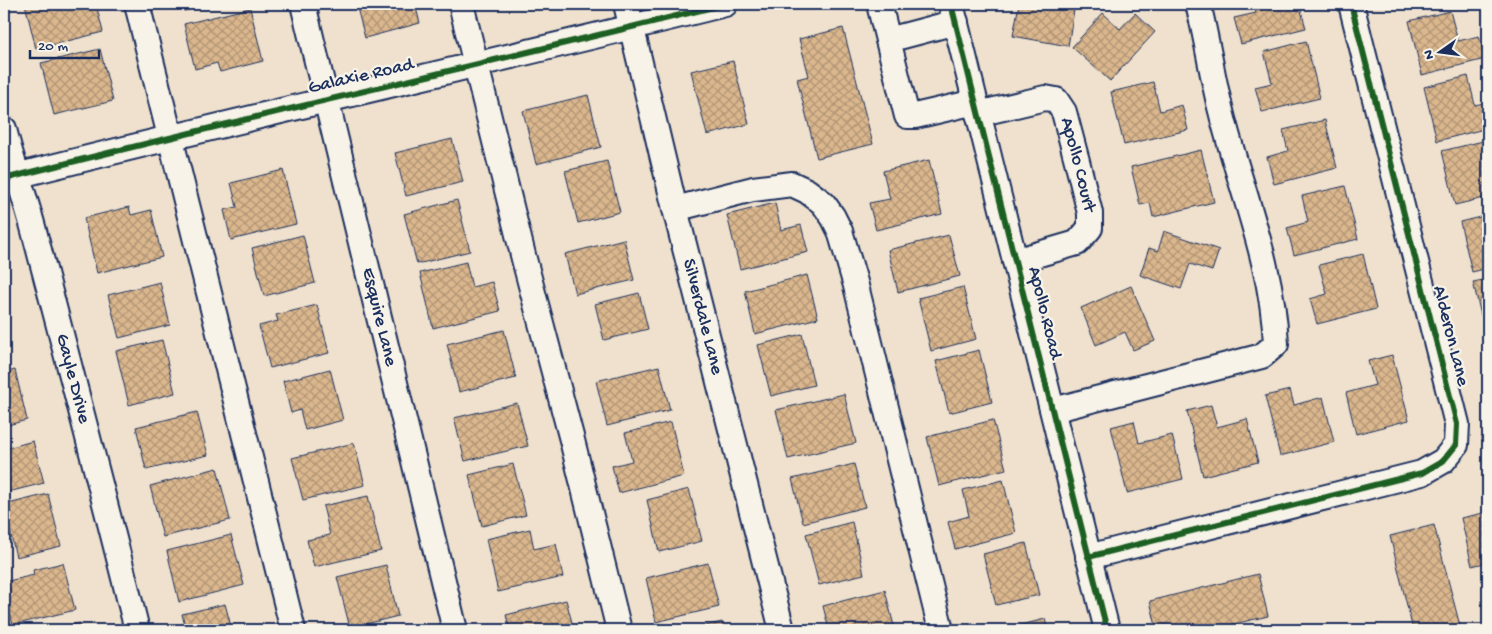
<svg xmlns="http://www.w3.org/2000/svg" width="1492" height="634" viewBox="0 0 1492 634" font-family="'Gochi Hand',sans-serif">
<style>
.building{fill:url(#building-cross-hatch);stroke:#1b2f5e}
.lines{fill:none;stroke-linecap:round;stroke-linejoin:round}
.minor-casing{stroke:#1b2f5e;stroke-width:28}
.minor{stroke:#f7f3e8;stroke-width:24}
.cycleway-casing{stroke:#f7f3e8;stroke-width:9}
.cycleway{stroke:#1b5e20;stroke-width:6}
.labels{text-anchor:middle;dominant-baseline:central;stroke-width:4.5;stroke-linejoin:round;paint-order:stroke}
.street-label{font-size:19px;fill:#1b2f5e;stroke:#f7f3e8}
</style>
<defs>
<pattern id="building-cross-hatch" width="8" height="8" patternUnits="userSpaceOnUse" patternTransform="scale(1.25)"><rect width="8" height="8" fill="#dbb78d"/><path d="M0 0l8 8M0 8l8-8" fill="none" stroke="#b19576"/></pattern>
</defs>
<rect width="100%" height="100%" fill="#efe1cd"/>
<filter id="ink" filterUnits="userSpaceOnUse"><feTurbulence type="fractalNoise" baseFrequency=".02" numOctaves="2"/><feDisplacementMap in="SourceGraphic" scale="10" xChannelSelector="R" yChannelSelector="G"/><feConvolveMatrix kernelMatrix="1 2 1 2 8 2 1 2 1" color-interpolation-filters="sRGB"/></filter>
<g filter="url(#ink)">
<!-- building -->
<path class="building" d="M25 4H81L82 7 96 4 103 32 36 49Z
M183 4H212L184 11Z
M356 4H415L420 23 365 38Z
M1019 4H1075L1068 46 1013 36Z
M1254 4H1299L1306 28 1241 44 1234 18 1256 13Z
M250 8 263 61 220 72 217 63 195 69 184 24Z
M1450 11 1458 41 1479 36 1485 59 1422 75 1409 21Z
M1103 13 1120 29 1135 13 1155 32 1110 81 1072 47Z
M843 28 873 144 817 158 797 79 809 76 799 39Z
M1306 41 1320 98 1262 112 1255 87 1272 83 1264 52Z
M100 49 113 101 54 115 41 63Z
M733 61 749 124 707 135 691 71Z
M1468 76 1475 105 1488 102V128L1437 141 1424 87Z
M1153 82 1160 111 1182 105 1188 130 1124 145 1111 92Z
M588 95 601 147 536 164 523 111Z
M1325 120 1337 168 1274 184 1267 157 1288 151 1283 130Z
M452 139 463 182 406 196 395 153Z
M1483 141 1488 164V197L1455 205 1442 151Z
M1201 150 1214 202 1153 217 1150 203 1140 205 1131 167Z
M929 160 942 214 876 230 869 203 890 199 883 171Z
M607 161 620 212 578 223 565 171Z
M283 170 296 224 231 240 224 210 237 207 231 183Z
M1345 186 1358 239 1294 255 1287 228 1308 222 1302 196Z
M457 200 470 251 417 264 404 214Z
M775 203 781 230 801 225 808 252 740 269 727 215Z
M129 207 131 215 151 210 162 257 97 273 84 218Z
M1488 215V268L1472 272 1460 222Z
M1164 231 1219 250 1212 271 1190 264 1181 289 1140 275 1149 248 1158 251Z
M303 235 315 283 264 296 252 248Z
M949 235 960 276 898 292 888 250Z
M624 239 634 280 575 294 565 254Z
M1363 254 1376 309 1317 324 1310 299 1327 294 1319 265Z
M466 262 472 287 492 282 500 311 433 328 420 273Z
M807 275 818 318 755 334 745 291Z
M1488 279V336H1486L1473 282Z
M160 282 170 325 119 338 108 295Z
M1131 286 1155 341 1133 350 1125 332 1096 345 1081 308Z
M963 287 976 339 931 351 918 298Z
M639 293 648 329 604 340 595 304Z
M317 305 329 353 270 368 259 326 278 321 276 315Z
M504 330 516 378 459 392 447 344Z
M802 334 814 385 771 396 758 345Z
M4 340 7 355 4 356Z
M162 340 175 393 129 405 116 351Z
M979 350 992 402 949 413 936 361Z
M1392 355 1409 420 1356 434 1346 393 1375 385 1368 361Z
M659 366 670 410 607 426 596 381Z
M330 369 343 420 305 430 300 410 291 413 283 381Z
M15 370 27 420 4 426V373Z
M1290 390 1294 405 1323 397 1334 442 1280 456 1265 396Z
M844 394 856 443 788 459 776 410Z
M517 403 528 446 465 461 454 418Z
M1211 405 1217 427 1247 419 1258 462 1203 476 1187 411Z
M197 412 208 455 146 470 136 427Z
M993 420 1006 469 939 486 927 437Z
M1134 421 1139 443 1172 435 1183 479 1127 493 1111 427Z
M671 422 684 476 619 493 612 466 632 461 625 433Z
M33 441 44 483 4 493V449Z
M354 443 365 485 303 500 292 458Z
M513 464 526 515 482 526 469 475Z
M854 464 865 507 803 523 792 479Z
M217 468 230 520 163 537 150 486Z
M1003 480 1016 533 955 549 948 522 969 516 963 490Z
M689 489 702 541 659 552 647 500Z
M48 494 61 546 16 557 4 505Z
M368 496 381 551 314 567 307 540 330 535 323 506Z
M1488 512V562L1472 566 1461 518Z
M852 522 864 574 819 585 806 534Z
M1434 525 1461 630H1413L1390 536Z
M530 529 534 549 556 544 563 577 498 592 486 539Z
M231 535 244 585 179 602 167 551Z
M1026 543 1039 595 996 605 983 554Z
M63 563 75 610 13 625 4 588V582L34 575 33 570Z
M708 563 719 607 656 622 646 578Z
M386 565 398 616 350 628 337 577Z
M1258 574 1268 616 1209 630H1157L1150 601Z
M885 590 895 630H829L823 606Z
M566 600 574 630H510L506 615Z
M225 604 232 630H186L182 614Z
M1045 619 1048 630H1001Z
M722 622 724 630H688Z
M80 623 82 630H50Z"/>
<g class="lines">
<defs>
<g id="minor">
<path d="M137 4 293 630"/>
<path id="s1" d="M303 4 455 630"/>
<path d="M461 4 524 259 572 440 619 630"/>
<path id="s2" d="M626 4 675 209 782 630"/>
<path d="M879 4 907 116H915L975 102"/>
<path d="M951 4 1107 630"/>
<path d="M888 40 956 22"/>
<path id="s3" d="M978 114 1045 98 1056 100 1064 112 1077 161 1090 213V228L1077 243 1015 261"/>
<path id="s4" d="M4 129C12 163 25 196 34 231 69 364 104 497 137 630"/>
<path d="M4 179C243 118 485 64 725 4"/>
<path d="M675 209 753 189 792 184 807 191 823 203 833 217 840 231 855 282 941 630"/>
<path d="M1053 410 1262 356 1276 344C1273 264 1240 188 1221 111 1212 76 1207 39 1198 4"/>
<path d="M1088 557 1422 473 1443 461 1456 445 1457 424 1351 4"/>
</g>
</defs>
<!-- minor casing -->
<use href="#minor" class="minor-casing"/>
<!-- minor -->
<use href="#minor" class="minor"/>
<defs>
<path id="cycleway" d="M951 4 1107 630
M4 179C243 118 485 64 725 4
M1088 557 1422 473 1443 461 1456 445 1457 424 1351 4"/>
</defs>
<!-- cycleway casing -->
<use href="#cycleway" class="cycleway-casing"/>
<!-- cycleway -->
<use href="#cycleway" class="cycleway"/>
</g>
</g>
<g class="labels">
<!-- street labels -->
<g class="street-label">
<text transform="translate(361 77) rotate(-13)">Galaxie Road</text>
<text stroke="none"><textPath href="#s3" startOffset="149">Apollo Court</textPath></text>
<text transform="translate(1044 313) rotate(76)">Apollo Road</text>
<text stroke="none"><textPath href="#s1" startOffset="322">Esquire Lane</textPath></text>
<text stroke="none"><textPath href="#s2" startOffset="322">Silverdale Lane</textPath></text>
<text transform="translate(1450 336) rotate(76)">Alderon Lane</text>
<text stroke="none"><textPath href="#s4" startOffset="259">Gayle Drive</textPath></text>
</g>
</g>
<!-- margin -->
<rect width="1492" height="634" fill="none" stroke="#f7f3e8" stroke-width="20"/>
<rect x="10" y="10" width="1472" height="614" fill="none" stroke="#1b2f5e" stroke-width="2" filter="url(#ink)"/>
<!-- north arrow -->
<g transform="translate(1440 52) rotate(256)" stroke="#f7f3e8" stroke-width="4" paint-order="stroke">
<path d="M0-4L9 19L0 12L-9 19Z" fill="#1b2f5e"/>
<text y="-8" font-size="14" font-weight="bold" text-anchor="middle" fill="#1b2f5e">N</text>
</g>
<!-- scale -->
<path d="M30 50v8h69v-8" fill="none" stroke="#1b2f5e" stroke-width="2.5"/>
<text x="38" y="50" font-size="15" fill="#1b2f5e" stroke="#f7f3e8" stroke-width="4" paint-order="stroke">20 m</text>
</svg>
